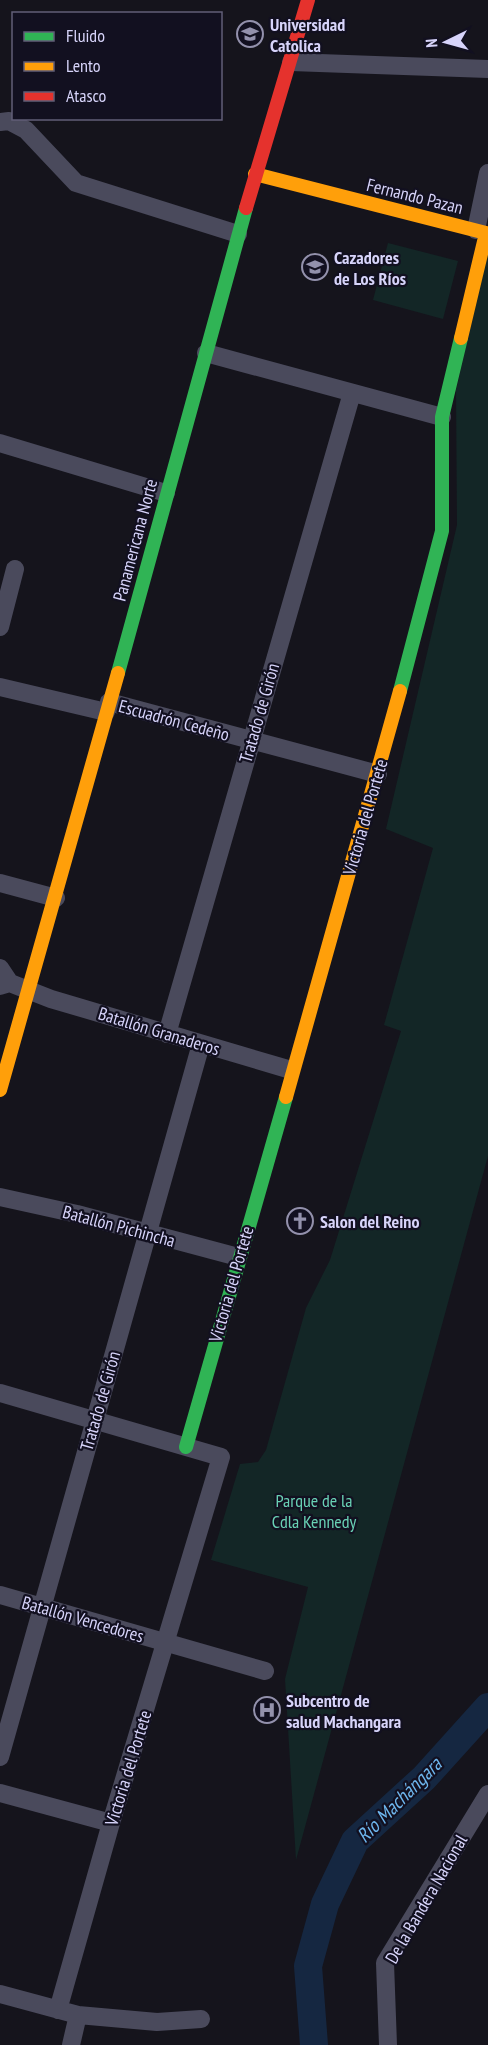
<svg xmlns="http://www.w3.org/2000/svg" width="488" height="2045" viewBox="0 0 488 2045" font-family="'PT Sans Narrow',sans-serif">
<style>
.green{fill:#132626}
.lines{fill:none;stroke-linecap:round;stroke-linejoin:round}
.river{stroke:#152741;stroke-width:28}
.street{stroke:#4a4a5c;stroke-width:18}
.fast{stroke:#30b455;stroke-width:14}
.slow{stroke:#ff9f0a;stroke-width:14}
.jam{stroke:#e5322d;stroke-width:14}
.labels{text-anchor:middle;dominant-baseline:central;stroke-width:4.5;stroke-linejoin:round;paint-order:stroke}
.poi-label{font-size:18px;font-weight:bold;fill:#d7d4fa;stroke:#121020;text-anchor:start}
.street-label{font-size:18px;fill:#d7d4fa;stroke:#121020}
.park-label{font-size:18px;fill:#69d1b5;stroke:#121020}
.water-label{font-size:20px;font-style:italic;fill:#6eb6ee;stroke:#121020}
</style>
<rect width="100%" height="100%" fill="#15141c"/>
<!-- green -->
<path class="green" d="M388 243 458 261 443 319 373 300Z
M488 252V1156L296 1860 285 1679 308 1587 211 1560 240 1464 258 1462 266 1450 306 1308 330 1260 401 1031 384 1025 433 848 386 829 457 525 456 390Z"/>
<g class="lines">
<!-- river -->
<path class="river" d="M314 2045 308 1966 325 1904 355 1841 424 1778 488 1707"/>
<!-- street -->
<path class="street" d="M291 62 488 69
M0 122 9 121 26 130 76 183 238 234
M476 230 488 173
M206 353 442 417
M0 443 166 493
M0 627 15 569
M0 687 106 712
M109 702 378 774
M0 883 56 898
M0 968 10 983
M0 986 10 983 51 999 291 1070
M167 1034 352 393
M0 1197 77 1214 238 1257
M0 1393 221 1457 111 1823 58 2010
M0 1595 265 1671
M0 1757 201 1044
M0 1793 111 1823
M0 1994 78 2015 157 2022 201 2019
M71 2045 78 2015
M388 2045 385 1963 488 1794"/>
<!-- fast -->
<path class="fast" d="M118 673 246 208
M400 691 442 531V417L461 338
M186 1447 286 1097"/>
<!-- slow -->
<path class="slow" d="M255 174 486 233 461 338
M0 1090 118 673
M286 1097 400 691"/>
<!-- jam -->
<path class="jam" d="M246 208 308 0"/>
</g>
<!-- icons -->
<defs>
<symbol id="university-ring" viewBox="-11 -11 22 22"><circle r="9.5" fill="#121020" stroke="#9391ac" stroke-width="1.5"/><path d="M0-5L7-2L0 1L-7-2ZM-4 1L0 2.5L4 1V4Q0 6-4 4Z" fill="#9391ac"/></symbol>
<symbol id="school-ring" viewBox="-11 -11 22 22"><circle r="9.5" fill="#121020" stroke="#9391ac" stroke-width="1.5"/><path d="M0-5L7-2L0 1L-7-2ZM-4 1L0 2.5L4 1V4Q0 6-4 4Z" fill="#9391ac"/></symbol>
<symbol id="church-ring" viewBox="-11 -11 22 22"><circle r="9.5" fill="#121020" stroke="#9391ac" stroke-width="1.5"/><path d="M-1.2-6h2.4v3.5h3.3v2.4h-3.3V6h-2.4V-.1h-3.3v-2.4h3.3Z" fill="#9391ac"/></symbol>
<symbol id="hospital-ring" viewBox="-11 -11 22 22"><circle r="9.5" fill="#121020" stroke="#9391ac" stroke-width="1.5"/><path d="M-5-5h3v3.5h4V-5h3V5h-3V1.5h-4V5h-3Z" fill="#9391ac"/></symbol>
</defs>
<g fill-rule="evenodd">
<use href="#university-ring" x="235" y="19" width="30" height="30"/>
<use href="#school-ring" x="300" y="252" width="30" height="30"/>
<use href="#church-ring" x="285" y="1206" width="30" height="30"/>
<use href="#hospital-ring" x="252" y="1695" width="30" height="30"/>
</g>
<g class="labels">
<!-- poi labels -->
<g class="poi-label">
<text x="270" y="24">Universidad<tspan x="270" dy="21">Catolica</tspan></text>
<text x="334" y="257">Cazadores<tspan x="334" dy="21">de Los Ríos</tspan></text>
<text x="320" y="1221">Salon del Reino</text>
<text x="286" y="1700">Subcentro de<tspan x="286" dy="21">salud Machangara</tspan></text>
</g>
<!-- street labels -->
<g class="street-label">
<text transform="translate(415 196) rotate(14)">Fernando Pazan</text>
<text transform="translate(135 540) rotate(-75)">Panamericana Norte</text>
<text transform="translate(259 713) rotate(-74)">Tratado de Girón</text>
<text transform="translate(174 720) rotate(15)">Escuadrón Cedeño</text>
<text transform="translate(365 817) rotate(-74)">Victoria del Portete</text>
<text transform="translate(159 1031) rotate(17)">Batallón Granaderos</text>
<text transform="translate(119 1226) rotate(15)">Batallón Pichincha</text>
<text transform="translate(231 1284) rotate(-74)">Victoria del Portete</text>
<text transform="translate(100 1401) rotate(-74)">Tratado de Girón</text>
<text transform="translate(83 1619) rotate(16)">Batallón Vencedores</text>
<text transform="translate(128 1768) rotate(-73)">Victoria del Portete</text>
<text transform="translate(426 1899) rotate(-60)">De la Bandera Nacional</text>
</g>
<!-- park labels -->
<g class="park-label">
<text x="314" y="1500">Parque de la<tspan x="314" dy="21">Cdla Kennedy</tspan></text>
</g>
<!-- water labels -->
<g class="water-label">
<text transform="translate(399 1800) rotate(-45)">Río Machángara</text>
</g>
</g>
<!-- legend -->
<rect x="12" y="12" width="210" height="108" fill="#121020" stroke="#615e77" stroke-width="1.5"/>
<rect x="24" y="32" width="30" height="9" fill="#30b455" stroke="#615e77" stroke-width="1.5"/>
<text x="66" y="42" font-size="18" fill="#d7d4fa">Fluido</text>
<rect x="24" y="62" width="30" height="9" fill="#ff9f0a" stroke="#615e77" stroke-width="1.5"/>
<text x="66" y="72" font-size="18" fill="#d7d4fa">Lento</text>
<rect x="24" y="92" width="30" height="9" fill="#e5322d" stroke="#615e77" stroke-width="1.5"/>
<text x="66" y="102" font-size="18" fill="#d7d4fa">Atasco</text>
<!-- north arrow -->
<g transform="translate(446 42) rotate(265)" stroke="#121020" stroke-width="4.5" paint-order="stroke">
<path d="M0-4.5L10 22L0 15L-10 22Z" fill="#d7d4fa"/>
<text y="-9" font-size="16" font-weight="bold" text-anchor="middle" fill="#d7d4fa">N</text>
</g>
</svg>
